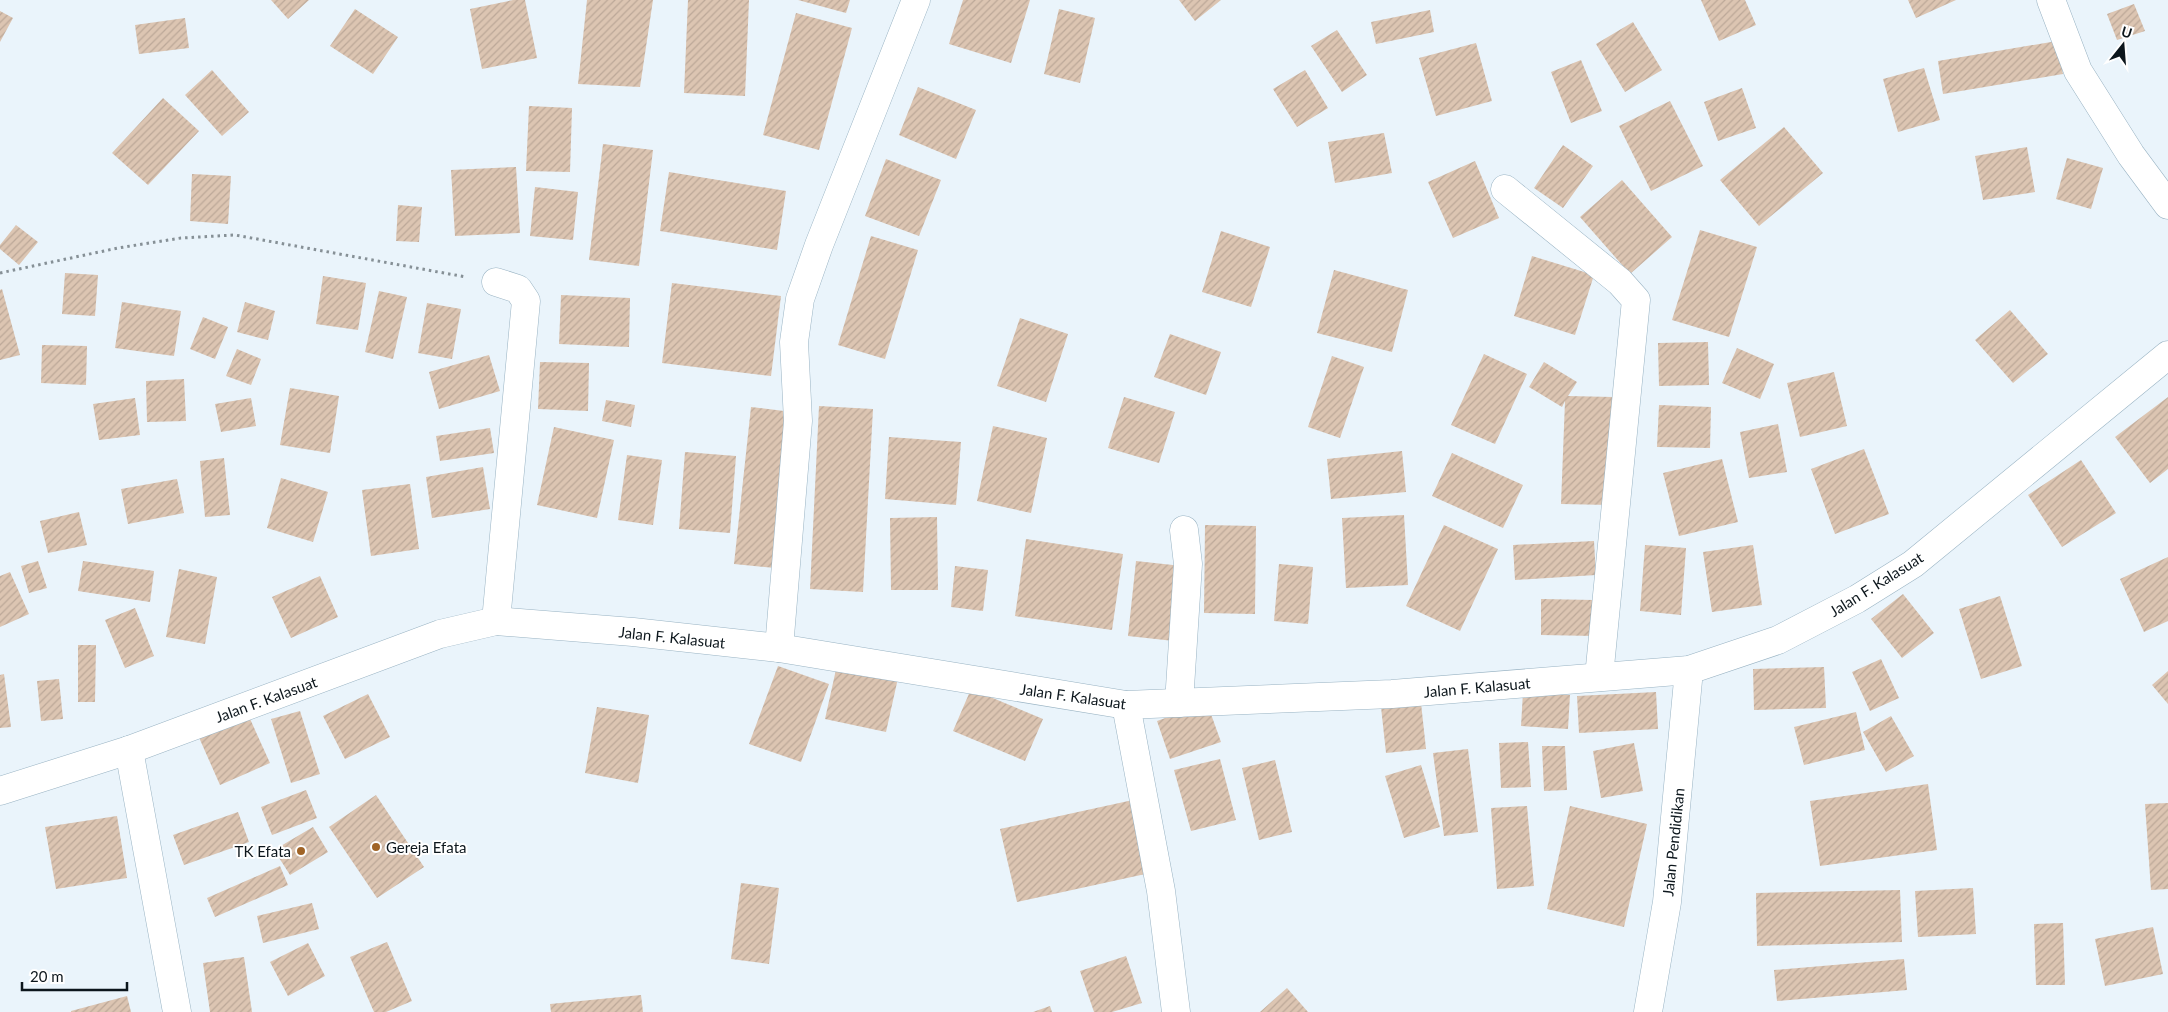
<svg xmlns="http://www.w3.org/2000/svg" width="2168" height="1012" viewBox="0 0 2168 1012" font-family="Lato,sans-serif">
<style>
.building{fill:url(#building-hatch)}
.lines{fill:none;stroke-linecap:round;stroke-linejoin:round}
.minor-casing{stroke:#99b3c3;stroke-width:29}
.tertiary-casing{stroke:#99b3c3;stroke-width:29}
.path{stroke:#869096;stroke-width:3;stroke-dasharray:2.5 4;stroke-linecap:butt}
.minor{stroke:#fff;stroke-width:28}
.tertiary{stroke:#fff;stroke-width:28}
.poi-dot{fill:#a06427;stroke:#fff;stroke-width:2}
.labels{text-anchor:middle;dominant-baseline:central;stroke-width:4;stroke-linejoin:round;paint-order:stroke}
.street-label{font-size:15px;fill:#0c161c;stroke:#fff}
.poi-label{font-size:15px;fill:#0c161c;stroke:#fff;text-anchor:start}
</style>
<defs>
<pattern id="building-hatch" width="6" height="6" patternUnits="userSpaceOnUse" patternTransform="scale(1.25)"><rect width="6" height="6" fill="#dcc5b2"/><path d="M-1 1l2-2M0 6l6-6M5 7l2-2" fill="none" stroke="#bca898"/></pattern>
</defs>
<rect width="100%" height="100%" fill="#eaf4fb"/>
<!-- building -->
<path class="building" d="M271 0H309L288 19Z
M513 0H525L537 58 482 69 470 9Z
M587 0H653L640 87 578 84Z
M688 0H749L745 96 684 93Z
M798 0H850L846 13Z
M963 0H1030L1011 63 949 44Z
M1179 0H1221L1195 21Z
M1701 0H1745L1756 25 1719 41Z
M1908 0H1956L1916 18Z
M2134 4 2145 31 2117 40 2107 14Z
M355 9 398 37 373 74 330 46Z
M1059 9 1095 18 1080 83 1044 74Z
M1430 10 1434 32 1376 44 1371 22Z
M0 11 13 18 0 42Z
M796 13 852 28 819 150 763 135Z
M185 18 189 48 139 54 135 25Z
M1633 22 1662 70 1625 92 1596 44Z
M1337 30 1367 75 1342 92 1311 46Z
M2057 41 2063 74 1943 94 1938 61Z
M1476 43 1492 101 1436 116 1419 58Z
M1581 60 1602 111 1571 123 1551 72Z
M1924 68 1940 120 1898 132 1883 79Z
M212 70 249 112 222 136 185 95Z
M1305 70 1328 108 1297 127 1273 89Z
M918 87 976 110 956 159 899 135Z
M1742 88 1756 128 1718 141 1704 102Z
M163 98 199 131 148 185 112 153Z
M1670 101 1703 166 1651 191 1619 126Z
M529 106 572 108 570 172 526 171Z
M1784 127 1823 173 1759 226 1720 180Z
M1384 133 1392 173 1335 183 1328 142Z
M603 144 653 150 639 266 589 260Z
M1563 145 1593 166 1563 208 1534 188Z
M2027 147 2035 192 1983 200 1975 156Z
M2067 158 2103 168 2091 209 2056 199Z
M886 159 941 180 919 236 865 216Z
M1475 161 1499 218 1453 238 1428 182Z
M516 167 520 233 455 236 451 170Z
M669 172 786 191 777 250 660 231Z
M192 174 231 176 228 224 190 221Z
M1622 180 1672 237 1630 274 1580 217Z
M535 187 578 192 573 240 530 236Z
M398 205 422 207 419 242 396 241Z
M16 225 38 242 19 265 0 249V245Z
M1700 230 1757 247 1729 337 1672 320Z
M1221 231 1270 247 1251 307 1202 292Z
M871 236 918 250 885 359 838 345Z
M1532 256 1594 275 1575 335 1514 316Z
M1334 270 1408 290 1392 352 1317 333Z
M65 273 98 275 95 316 62 314Z
M323 276 366 283 358 330 316 324Z
M672 283 781 296 771 376 662 363Z
M2 289 20 355 0 360V290Z
M379 291 407 297 393 359 365 352Z
M561 295 630 298 629 347 559 344Z
M122 302 181 311 174 356 115 348Z
M245 302 275 311 268 340 237 332Z
M427 303 461 309 452 359 418 353Z
M2010 310 2048 354 2013 383 1975 340Z
M203 317 228 327 215 359 190 349Z
M1020 318 1068 334 1046 402 997 386Z
M1170 334 1221 352 1206 395 1154 377Z
M1708 342 1709 385 1659 386 1658 343Z
M42 345 87 346 86 385 41 383Z
M1737 348 1774 364 1760 399 1722 383Z
M237 349 261 359 251 385 226 376Z
M1484 354 1527 374 1495 444 1451 425Z
M489 355 500 391 439 409 429 372Z
M1332 356 1364 367 1340 438 1308 427Z
M540 362 589 363 588 411 538 409Z
M1544 362 1577 382 1568 396 1613 397 1609 505 1561 504 1565 401 1562 407 1529 387Z
M1834 372 1847 426 1800 437 1787 383Z
M184 379 186 421 147 422 146 381Z
M290 388 339 396 330 453 280 445Z
M1124 397 1175 412 1159 463 1108 448Z
M2168 397V469L2150 483 2115 437Z
M135 398 140 435 99 440 93 404Z
M251 398 256 426 221 432 215 404Z
M606 400 635 405 631 427 602 421Z
M1659 405 1711 407 1710 448 1657 447Z
M819 406 873 409 863 592 810 589Z
M751 407 792 412 775 568 734 564Z
M1778 424 1787 472 1749 478 1740 432Z
M993 426 1047 438 1031 513 977 501Z
M554 427 614 440 597 518 537 505Z
M490 428 494 453 440 461 436 436Z
M889 437 961 442 956 505 885 499Z
M1864 449 1889 514 1835 534 1811 469Z
M1402 451 1406 492 1331 499 1327 459Z
M685 452 736 456 730 533 679 529Z
M1452 453 1523 485 1503 528 1432 496Z
M627 455 662 460 653 525 618 520Z
M224 458 230 515 205 517 200 461Z
M1722 459 1738 522 1679 536 1663 473Z
M2081 460 2116 513 2062 547 2028 495Z
M483 467 490 509 432 518 426 477Z
M281 478 328 492 313 542 267 528Z
M177 479 184 513 128 524 121 489Z
M410 484 419 549 371 556 362 490Z
M79 512 87 545 48 553 40 521Z
M1404 515 1408 585 1346 588 1342 518Z
M937 517 938 590H891L890 518Z
M1205 525 1256 526 1255 614 1204 613Z
M1444 525 1498 549 1460 631 1406 606Z
M1026 539 1123 554 1112 630 1015 616Z
M1594 541 1596 575 1515 580 1513 545Z
M1645 545 1686 548 1681 615 1640 611Z
M1753 545 1762 605 1712 612 1703 552Z
M2168 557V621L2144 632 2120 579Z
M38 561 47 588 29 593 21 566Z
M83 561 154 571 150 602 78 591Z
M1136 561 1182 566 1174 641 1128 636Z
M1279 564 1313 567 1308 624 1274 621Z
M955 566 988 570 983 611 951 607Z
M179 569 217 577 205 644 166 637Z
M10 572 29 614 0 627V576Z
M320 576 338 617 291 638 272 597Z
M1903 594 1934 633 1902 658 1871 619Z
M2000 596 2022 666 1981 679 1959 609Z
M1541 599 1594 600V636L1541 635Z
M135 608 154 656 125 668 105 620Z
M78 645H96L95 702H78Z
M1881 659 1899 698 1870 711 1852 672Z
M837 665 898 678 886 732 825 719Z
M778 666 829 684 801 762 749 744Z
M1824 667 1826 708 1754 710 1753 669Z
M2168 671V704L2152 685Z
M4 674 11 727 0 728V675Z
M59 679 63 719 41 721 37 681Z
M971 689 1043 719 1025 761 953 731Z
M1523 692 1570 695 1568 729 1521 726Z
M1656 692 1658 729 1579 733 1577 696Z
M368 694 390 737 345 759 323 716Z
M1207 703 1221 742 1170 759 1157 721Z
M1421 703 1426 749 1386 753 1381 707Z
M597 707 649 715 638 783 585 773Z
M246 710 270 763 220 785 197 733Z
M300 711 320 774 291 783 271 719Z
M1856 712 1865 750 1804 765 1794 727Z
M1891 716 1914 756 1886 772 1863 732Z
M1528 742 1531 787 1501 788 1499 743Z
M1634 743 1643 791 1601 798 1593 751Z
M1542 746H1565L1567 790 1544 791Z
M1468 749 1478 832 1444 836 1433 753Z
M1220 759 1236 820 1191 831 1174 770Z
M1275 760 1292 832 1259 840 1242 768Z
M1421 765 1440 827 1404 838 1385 776Z
M1928 784 1937 850 1820 866 1810 801Z
M306 790 317 818 272 835 261 807Z
M376 795 424 867 377 898 329 827Z
M1133 800 1150 873 1017 902 1000 829Z
M2168 803V889L2151 890 2145 804Z
M1527 806 1534 886 1497 889 1491 808Z
M1570 806 1647 824 1624 927 1547 909Z
M238 812 249 842 184 865 173 835Z
M117 816 127 878 56 889 45 827Z
M313 827 328 852 290 875 274 850Z
M280 866 288 885 215 917 207 898Z
M741 883 779 888 769 964 731 959Z
M1973 888 1976 934 1918 937 1915 891Z
M1900 890 1902 942 1757 946 1756 893Z
M312 903 319 929 263 943 257 916Z
M2063 923 2065 985H2036L2034 924Z
M2153 927 2163 974 2105 986 2095 939Z
M387 942 412 1001 386 1012H374L350 957Z
M308 943 325 976 288 996 270 962Z
M1126 956 1142 1003 1112 1012H1094L1080 971Z
M244 957 252 1012H210L203 963Z
M1904 959 1907 990 1777 1001 1774 970Z
M1287 988 1308 1012H1260Z
M641 995 643 1012H551L550 1004Z
M127 996 131 1012H71V1011Z
M1050 1006 1052 1012H1033Z"/>
<g class="lines">
<defs>
<path id="minor" d="M2051 0 2078 71 2131 155 2168 205
M1505 189 1620 282 1636 300 1599 677
M496 282 518 289 526 301 496 621
M779 648 798 421 794 342 800 299 819 245 916 0
M1179 703 1188 564 1184 530
M1126 705 1161 891 1176 1012
M129 750 177 1012
M1648 1012 1667 902 1689 670"/>
<path id="tertiary" d="M0 791 129 750 440 634 496 621 633 632 779 648 1126 705 1392 694 1689 670 1778 640 1857 599 1913 564 2168 355"/>
</defs>
<!-- minor casing -->
<use href="#minor" class="minor-casing"/>
<!-- tertiary casing -->
<use href="#tertiary" class="tertiary-casing"/>
<!-- path -->
<path class="path" d="M0 273 118 248 181 238 235 235 466 277"/>
<!-- minor -->
<use href="#minor" class="minor"/>
<!-- tertiary -->
<use href="#tertiary" class="tertiary"/>
</g>
<!-- markers -->
<g class="poi-dot">
<circle cx="376" cy="847" r="5"/>
<circle cx="301" cy="851" r="5"/>
</g>
<g class="labels">
<!-- street labels -->
<g class="street-label">
<text transform="translate(1876 584) rotate(-32)">Jalan F. Kalasuat</text>
<text transform="translate(672 637) rotate(6)">Jalan F. Kalasuat</text>
<text transform="translate(1477 687) rotate(-5)">Jalan F. Kalasuat</text>
<text transform="translate(1073 696) rotate(8)">Jalan F. Kalasuat</text>
<text transform="translate(266 699) rotate(-20)">Jalan F. Kalasuat</text>
<text transform="translate(1673 842) rotate(-84)">Jalan Pendidikan</text>
</g>
<!-- poi labels -->
<g class="poi-label">
<text x="386" y="847">Gereja Efata</text>
<text x="291" y="851" text-anchor="end">TK Efata</text>
</g>
</g>
<!-- north arrow -->
<g transform="translate(2123 45) rotate(17)" stroke="#ffffff" stroke-width="4" paint-order="stroke">
<path d="M0-4L9 19L0 12L-9 19Z" fill="#0c161c"/>
<text y="-8" font-size="14" font-weight="bold" text-anchor="middle" fill="#0c161c">U</text>
</g>
<!-- scale -->
<path d="M22 982v8h105v-8" fill="none" stroke="#0c161c" stroke-width="2.5"/>
<text x="30" y="982" font-size="15" fill="#0c161c" stroke="#ffffff" stroke-width="4" paint-order="stroke">20 m</text>
</svg>
